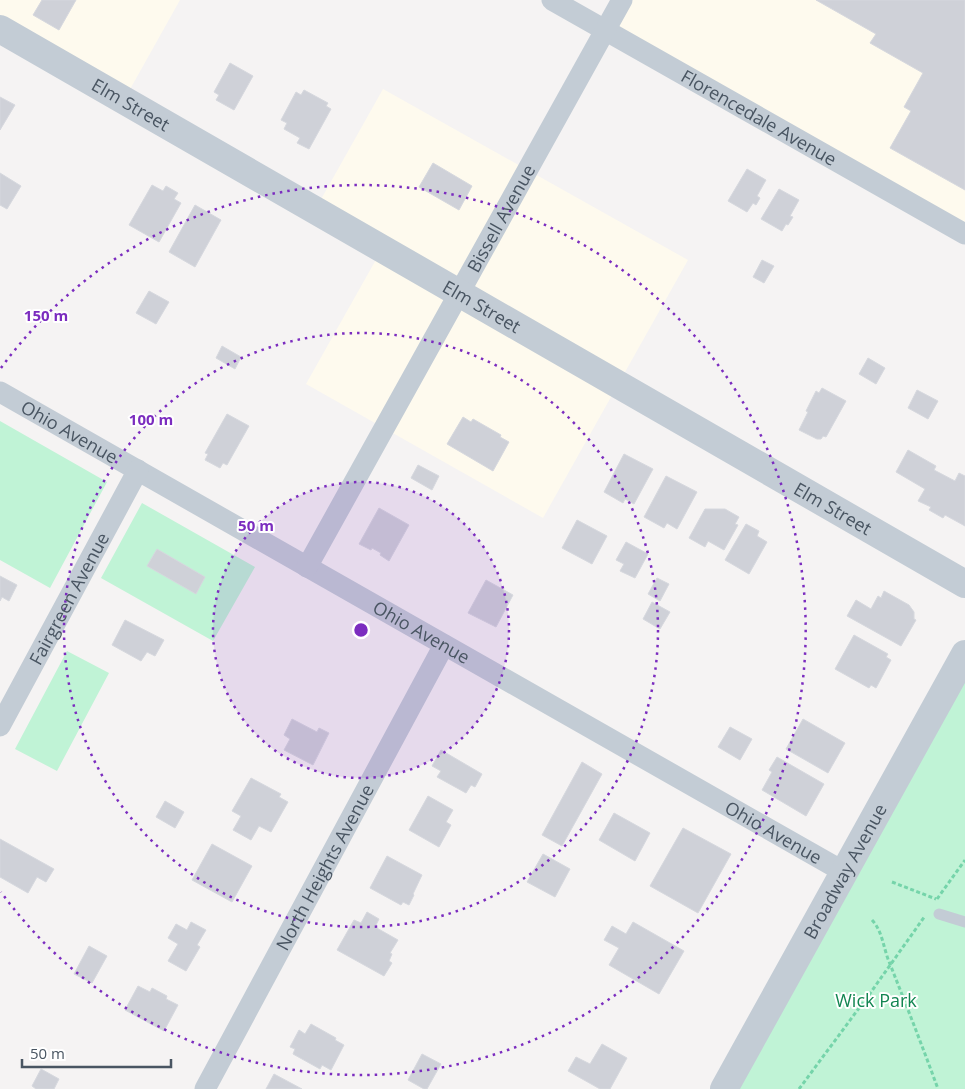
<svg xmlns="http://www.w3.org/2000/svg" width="965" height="1089" viewBox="0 0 965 1089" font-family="'Open Sans',sans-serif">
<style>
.commercial{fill:#fefaee}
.green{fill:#c0f3d6}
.building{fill:#cfd1d8;stroke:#d6d8de}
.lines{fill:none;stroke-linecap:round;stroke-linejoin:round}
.path{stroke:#75d4aa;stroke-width:3;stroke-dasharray:4 2.5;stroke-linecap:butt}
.service{stroke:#c3ccd5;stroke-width:11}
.minor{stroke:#c3ccd5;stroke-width:21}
.tertiary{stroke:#c3ccd5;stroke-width:28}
.ring{fill:none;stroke:#7b2cbf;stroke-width:2.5;stroke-dasharray:2.5 5}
.labels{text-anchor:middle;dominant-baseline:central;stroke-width:4;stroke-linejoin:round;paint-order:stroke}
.street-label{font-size:18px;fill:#495562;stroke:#fff}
.park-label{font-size:18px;fill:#128551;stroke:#fff}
.centre{fill:#7b2cbf;stroke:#fff;stroke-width:2.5}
.ring-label{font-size:15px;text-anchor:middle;font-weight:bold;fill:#7b2cbf;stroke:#fff;stroke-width:4;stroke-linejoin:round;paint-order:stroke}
</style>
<rect width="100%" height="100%" fill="#f5f3f3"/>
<!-- commercial -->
<path class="commercial" d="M0 0H180L124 100 0 29Z
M622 0H965V234L605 30Z
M383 89 688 260 543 518 306 384 382 249 315 210Z"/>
<!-- green -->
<path class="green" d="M0 421 107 482 50 588 0 560Z
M142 503 255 567 213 641 101 578Z
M67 651 109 673 57 771 15 749Z
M965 654V1089H724Z"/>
<!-- building -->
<path class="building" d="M42 0H76L59 30 33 15Z
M816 0H965V190L890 148 911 111 904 107 923 73 870 43 876 34Z
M230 63 253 76 234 110 216 100 219 95 214 92Z
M304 90 328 103 326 106 331 109 309 149 297 143 300 138 284 129 287 123 281 120 296 92 301 95Z
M0 97 15 105 0 130Z
M433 163 472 186 459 210 419 187Z
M747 169 766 180 757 196 760 198 756 205 753 203 747 212 728 201Z
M0 173 21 186 7 209 0 205Z
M152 185 163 191 166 186 178 193 174 199 181 203 159 242 129 225Z
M779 189 799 200 790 216 793 217 788 225 786 224 782 231 761 219Z
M195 205 221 220 195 267 169 252Z
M762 260 774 266 764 283 753 277Z
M149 291 169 302 156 324 136 313Z
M222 346 241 357 235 369 216 358Z
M868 358 885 368 876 384 859 374Z
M822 388 846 401 826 437 823 436 821 439H817L799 430 808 412 806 411 816 391 819 393Z
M917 390 938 401 928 419 908 408Z
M227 414 249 426 227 465 223 463 220 468 205 460 208 454 205 453Z
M463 417 471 422 473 419 501 435 500 437 509 442 493 471 447 444Z
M908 450 936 466 934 470 955 481 959 473 965 476V526L945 515 943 518 929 510 931 507 918 501 925 489 896 472Z
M624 454 653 469 634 504 625 499 623 503 604 492Z
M418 465 439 476 432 490 411 478Z
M666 476 697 492 677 529 667 523 664 528 644 517Z
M379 508 409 525 389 561 380 555 381 553 372 548 371 550 359 544Z
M705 509H725L739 517 735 524 738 525 724 550 708 541 705 547 689 538Z
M577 520 607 536 592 564 562 548Z
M746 524 759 531 757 536 767 542 749 574 725 560Z
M626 542 648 554 635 578 620 571 624 564 616 560Z
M157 549 205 577 196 594 147 566Z
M0 576 17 585 9 601 2 597 0 601Z
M657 578 669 584 660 601 648 594Z
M486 580 513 595 496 627 468 613Z
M884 591 909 605 914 612V619L916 620 901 646 847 616 856 600 871 609 878 596 881 598Z
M652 602 670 612 660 629 643 619Z
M125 620 164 640 155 656 147 652 141 661 112 645Z
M854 635 888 654 886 657 891 660 876 688 871 685 869 688 835 669Z
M292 719 317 732 319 728 329 733 313 765 284 750 290 739 284 735Z
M803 719 845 743 828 773 786 749Z
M730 727 752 739 740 760 718 747Z
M441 750 482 774 475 787 471 785 466 793 437 777 441 771 432 766Z
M777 757 824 784 806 816 762 790 772 772 769 770Z
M582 762 602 774 562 846 542 835Z
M251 778 281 794 279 797 288 802 271 832 259 826 251 840 233 830 241 816 232 811Z
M428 796 453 810 446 822 451 825 439 847 409 830Z
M165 801 184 812 175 828 156 817Z
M614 813 650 833 635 861 599 840Z
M683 828 731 854 698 913 650 886Z
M0 839 54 869 46 882 37 877 28 893 0 877Z
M212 844 252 866 232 902 192 880Z
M543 854 570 869 555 897 527 882Z
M387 856 422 875 413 894 414 895 409 905 403 902 401 905 370 888Z
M367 912 379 919 375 927 398 940 390 953 392 954 389 961 392 963 384 976 337 950 354 920 361 923Z
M191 922 206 930 197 945 200 947 186 971 168 961 178 944 168 938 176 924 187 930Z
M633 922 684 951 659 994 609 965 619 948 604 940 612 926 626 934Z
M89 946 107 956 92 983 74 974Z
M138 986 150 992 152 988 167 996 166 999 178 1005 164 1031 125 1010Z
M311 1024 336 1038 335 1040 344 1045 331 1070 322 1065 320 1069 293 1054 295 1049 290 1047 299 1030 305 1034Z
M602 1044 627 1058 610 1089H600L568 1071 576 1057 590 1064Z
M422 1054 441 1064 427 1089H424L408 1080Z
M41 1069 59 1079 54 1089H36L32 1086Z
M274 1074 302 1089H266Z"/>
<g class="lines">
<!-- path -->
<path class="path" d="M892 882 936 899
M937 899 965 860
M872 920C882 931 883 945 888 959 905 1002 922 1045 938 1089
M799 1089 871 992 925 916"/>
<!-- service -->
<path class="service" d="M939 914 965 922"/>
<!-- minor -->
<g class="minor">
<path id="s1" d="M552 0 965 234"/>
<path id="s2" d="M0 392 844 872"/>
<path id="s3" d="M307 567 622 0"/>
<path id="s4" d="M0 726 138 470"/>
<path id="s5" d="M205 1089 444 645"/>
</g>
<!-- tertiary -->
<g class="tertiary">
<path id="s6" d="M0 29 965 584"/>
<path id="s7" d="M724 1089 965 654"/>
</g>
</g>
<!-- distance rings -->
<circle cx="361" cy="630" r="148" fill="#7b2cbf" fill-opacity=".12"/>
<g class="ring">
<circle cx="361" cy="630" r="148"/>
<circle cx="361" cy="630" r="297"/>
<path d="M1 368A445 445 0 1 1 1 892"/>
</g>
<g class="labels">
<!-- street labels -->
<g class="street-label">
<text stroke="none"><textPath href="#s6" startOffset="151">Elm Street</textPath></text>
<text stroke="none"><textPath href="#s1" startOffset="238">Florencedale Avenue</textPath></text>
<text stroke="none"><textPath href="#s3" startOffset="399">Bissell Avenue</textPath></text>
<text stroke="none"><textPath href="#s6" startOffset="556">Elm Street</textPath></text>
<text stroke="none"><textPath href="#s2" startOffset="80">Ohio Avenue</textPath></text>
<text stroke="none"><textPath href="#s6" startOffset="961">Elm Street</textPath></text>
<text stroke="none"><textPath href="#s4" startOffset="145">Fairgreen Avenue</textPath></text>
<text stroke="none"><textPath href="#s2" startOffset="485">Ohio Avenue</textPath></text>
<text stroke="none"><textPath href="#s2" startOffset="890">Ohio Avenue</textPath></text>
<text stroke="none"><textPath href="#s5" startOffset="252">North Heights Avenue</textPath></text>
<text stroke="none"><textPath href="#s7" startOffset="249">Broadway Avenue</textPath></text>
</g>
<!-- park labels -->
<g class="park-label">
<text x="876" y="1000">Wick Park</text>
</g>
</g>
<circle cx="361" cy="630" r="8" class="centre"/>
<g class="ring-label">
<text x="46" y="321">150 m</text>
<text x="151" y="425">100 m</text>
<text x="256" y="531">50 m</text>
</g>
<!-- scale -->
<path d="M22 1059v8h149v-8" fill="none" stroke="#495562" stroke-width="2.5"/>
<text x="30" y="1059" font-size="15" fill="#495562" stroke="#ffffff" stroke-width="4" paint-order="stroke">50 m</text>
</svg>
